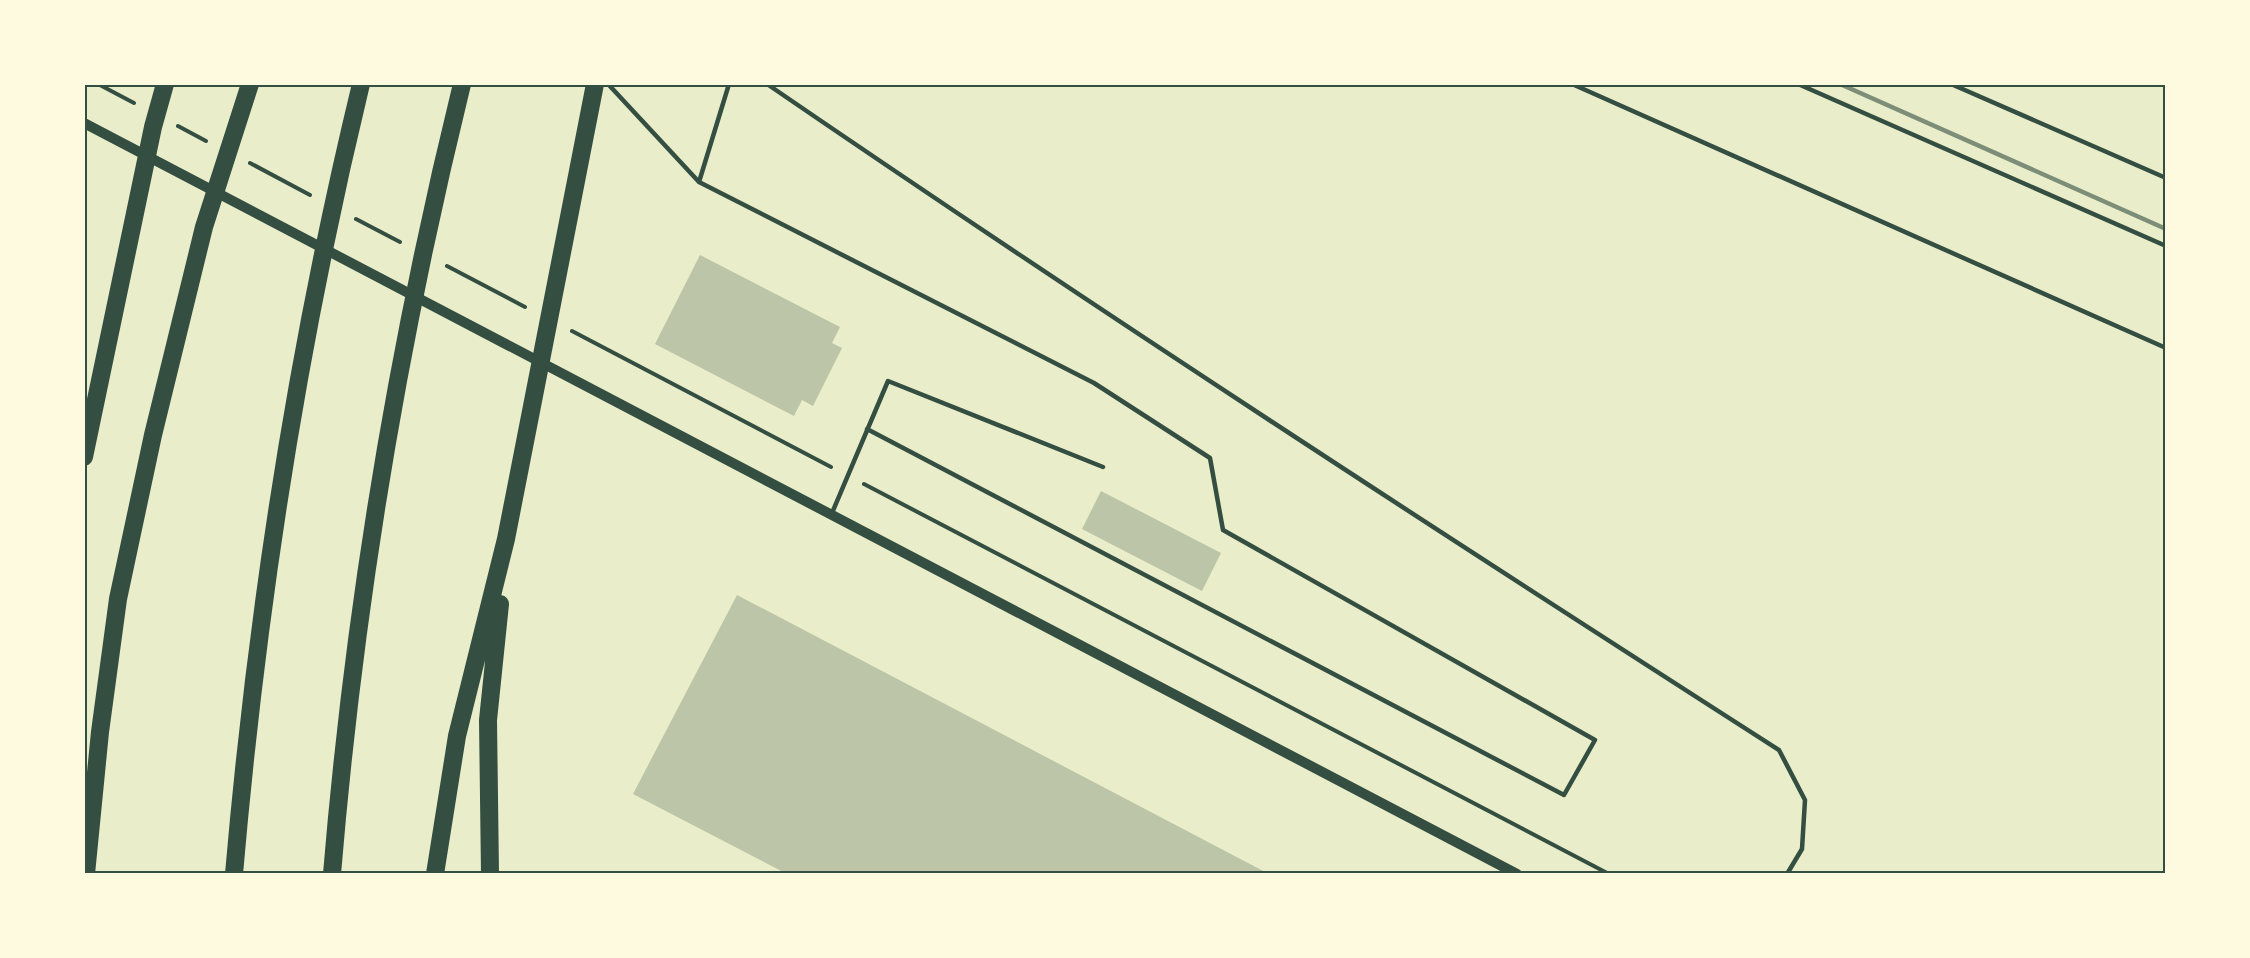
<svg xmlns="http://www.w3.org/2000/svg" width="2250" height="958" viewBox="0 0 2250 958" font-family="Manrope,sans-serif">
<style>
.building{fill:#bcc5a7}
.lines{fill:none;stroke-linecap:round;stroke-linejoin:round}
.path{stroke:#344e41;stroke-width:4}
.service{stroke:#344e41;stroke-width:4.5}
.tertiary{stroke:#344e41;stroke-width:10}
.motorway{stroke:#344e41;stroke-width:18}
.rail{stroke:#7c8e77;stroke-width:4.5}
.neatline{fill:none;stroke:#344e41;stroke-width:2}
</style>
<rect width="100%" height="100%" fill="#e9edc9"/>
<!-- building -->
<path class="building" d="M700 255 840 327 832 343 842 348 813 406 802 400 794 416 655 344Z
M1101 491 1221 553 1202 591 1082 529Z
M737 595 1269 874H787L633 794Z"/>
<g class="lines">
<!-- path -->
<path class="path" d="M98 84 134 103
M178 126 206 141
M250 163 310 195
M356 219 400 242
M447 266 525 307
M572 331 831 467
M864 484 1609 874"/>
<!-- service -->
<path class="service" d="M608 84 699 182 1094 383 1210 458 1223 530 1595 740 1564 795 867 429
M767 84C1100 312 1439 532 1779 750L1805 800 1802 849 1787 874
M1572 84 2166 348
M1798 84 2166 246
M1951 84 2166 178
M699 182 729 84
M832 513 888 381 1103 467"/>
<!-- tertiary -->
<path class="tertiary" d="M84 123 1517 874"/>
<!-- motorway -->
<path class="motorway" d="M84 457 153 127 165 84
M86 874 100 732 118 599 153 435 204 227 250 84
M234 874C257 607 298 344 361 84
M332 874C354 608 398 344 462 84
M435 874 457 736 506 539 595 84
M490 874 488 720 500 604"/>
<!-- rail -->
<path class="rail" d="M1840 84 2166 229"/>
</g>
<!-- border -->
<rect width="2250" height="958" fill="none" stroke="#fefae0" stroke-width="171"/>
<rect x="86" y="86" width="2078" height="786" class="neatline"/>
</svg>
